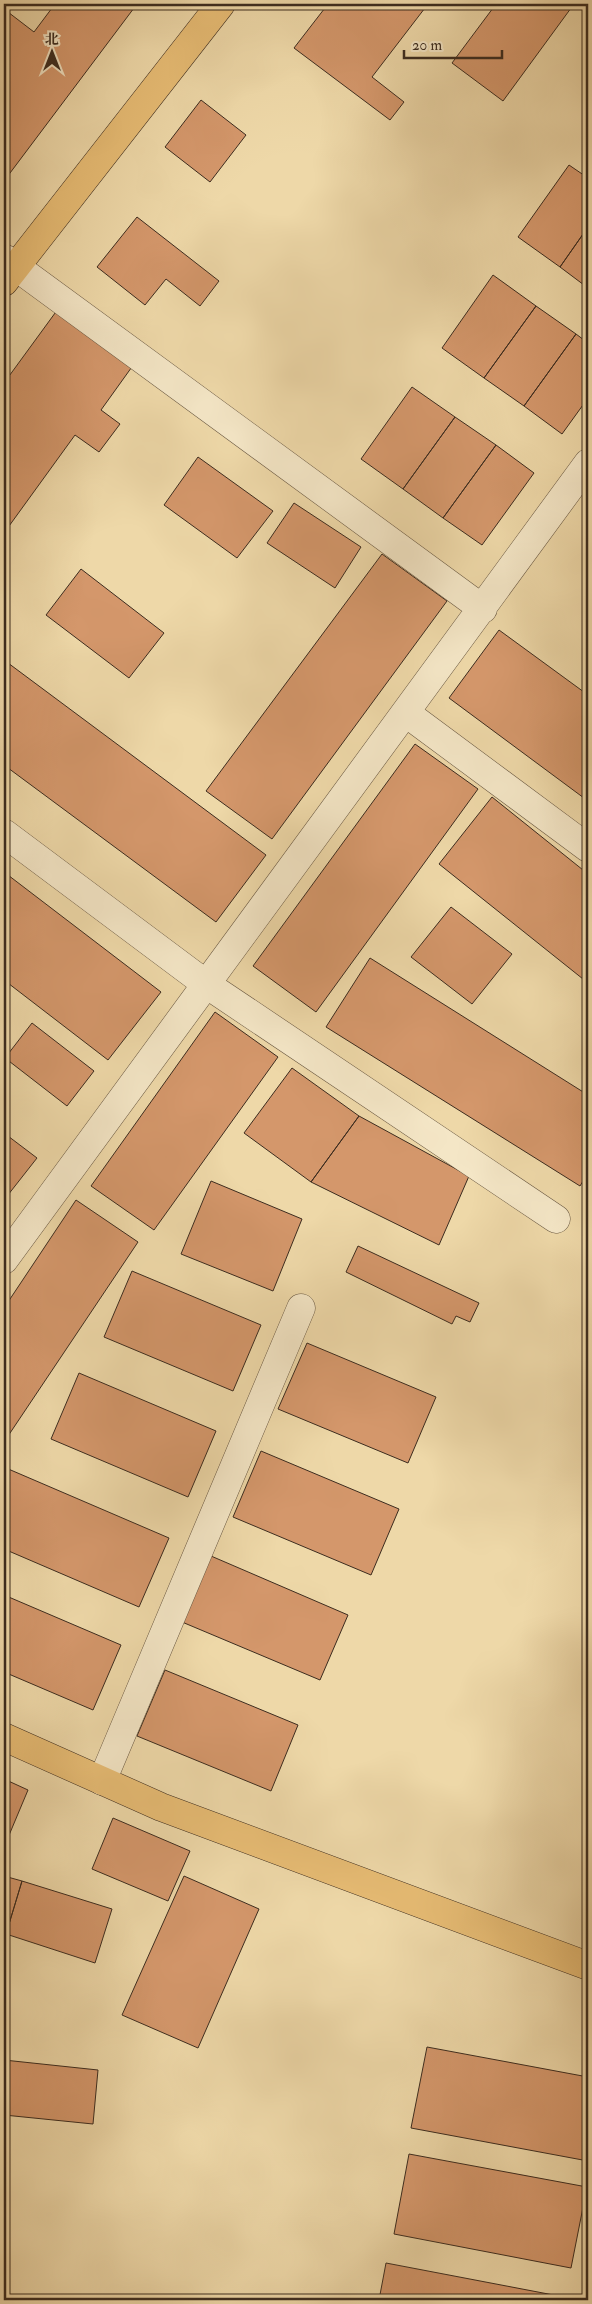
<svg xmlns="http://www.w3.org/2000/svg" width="592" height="2304" viewBox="0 0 592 2304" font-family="'IM FELL Double Pica','Noto Serif SC',serif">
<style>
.building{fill:#d4976b;stroke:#3c2c1f}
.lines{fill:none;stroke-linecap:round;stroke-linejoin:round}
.minor-casing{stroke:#685741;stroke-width:29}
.major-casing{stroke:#3c2c1f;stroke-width:29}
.minor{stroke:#f4e6c6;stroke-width:28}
.major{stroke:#e7bc74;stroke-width:28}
</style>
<rect width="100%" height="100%" fill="#eed8a8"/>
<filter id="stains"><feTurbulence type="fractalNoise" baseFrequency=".004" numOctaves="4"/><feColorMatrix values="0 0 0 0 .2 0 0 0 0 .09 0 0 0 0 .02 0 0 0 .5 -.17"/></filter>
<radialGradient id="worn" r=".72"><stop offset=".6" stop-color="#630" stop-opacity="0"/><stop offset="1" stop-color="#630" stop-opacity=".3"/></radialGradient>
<!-- building -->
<path class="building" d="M55 4H137L4 181V9L34 32Z
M328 4H428L372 77 404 102 390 120 294 48Z
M496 4H574L503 101 452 63Z
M201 100 246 135 210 182 165 147Z
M569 165 588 178V227L560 267 518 237Z
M137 217 219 281 200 306 166 279 145 305 97 267Z
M588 227V288L560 267Z
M493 275 536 306 484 378 442 348Z
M536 306 576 334 524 406 484 378Z
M58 309 134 364 101 410 120 424 99 452 75 435 4 533V383Z
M576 334 588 343V398L562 434 524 406Z
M412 387 455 417 403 489 361 459Z
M455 417 496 445 443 518 403 489Z
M496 445 534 473 482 545 443 518Z
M198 457 273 511 237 558 164 505Z
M294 503 361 547 335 588 267 543Z
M382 554 447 601 272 839 206 791Z
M81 569 164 633 129 678 46 615Z
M499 630 588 695V801L449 698Z
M4 660 266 855 216 922 4 765Z
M415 744 478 789 316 1012 253 966Z
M492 797 588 874V983L439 864Z
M4 872 161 992 108 1060 4 980Z
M451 907 512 954 472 1004 411 957Z
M370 958 588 1095V1173L580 1186 326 1027Z
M215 1012 278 1057 154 1230 91 1186Z
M32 1023 94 1071 67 1106 5 1058Z
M292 1068 359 1116 311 1182 244 1133Z
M359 1116 469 1176 439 1245 311 1182Z
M4 1133 37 1158 4 1200Z
M211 1181 302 1219 273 1291 181 1254Z
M76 1200 138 1242 4 1442V1308Z
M358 1246 479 1303 470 1322 456 1316 452 1324 346 1272Z
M132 1271 261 1325 233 1391 104 1337Z
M307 1343 436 1397 408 1463 278 1409Z
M79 1373 216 1431 188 1497 51 1439Z
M261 1451 399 1509 371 1575 233 1517Z
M6 1468 169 1538 139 1607 4 1549V1474Z
M211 1556 348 1615 320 1680 182 1622Z
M4 1595 121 1645 93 1710 4 1672Z
M165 1670 298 1725 271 1791 137 1736Z
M4 1779 28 1790 7 1840 4 1839Z
M113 1818 190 1851 168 1901 92 1869Z
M4 1876 22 1881 6 1934H4Z
M184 1876 259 1909 198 2048 122 2015Z
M22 1881 112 1909 95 1963 6 1934Z
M427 2047 588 2077V2161L411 2128Z
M4 2060 98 2070 93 2124 4 2115Z
M409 2154 587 2187 571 2268 394 2234Z
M386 2263 564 2297 563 2300H379Z"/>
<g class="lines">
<defs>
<path id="minor" d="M4 258 483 609
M406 713 588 848
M4 833 206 984 556 1219
M4 1260 588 463
M102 1781 301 1308"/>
<path id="major" d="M4 282 221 4
M4 1737 161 1807 588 1966"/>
</defs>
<!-- minor casing -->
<use href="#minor" class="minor-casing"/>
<!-- major casing -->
<use href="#major" class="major-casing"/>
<!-- minor -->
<use href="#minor" class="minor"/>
<!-- major -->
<use href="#major" class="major"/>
</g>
<!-- margin -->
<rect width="592" height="2304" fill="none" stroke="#eed8a8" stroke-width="20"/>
<rect x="5" y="5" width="582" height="2294" fill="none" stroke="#3c2c1f" stroke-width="2.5"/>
<rect x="10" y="10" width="572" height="2284" fill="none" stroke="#3c2c1f"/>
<!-- north arrow -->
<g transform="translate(52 52)" stroke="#f4e6c6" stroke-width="4" paint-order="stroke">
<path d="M0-4L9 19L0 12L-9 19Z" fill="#3c2c1f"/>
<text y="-8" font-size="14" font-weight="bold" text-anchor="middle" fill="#3c2c1f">北</text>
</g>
<!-- scale -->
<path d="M404 50v8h98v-8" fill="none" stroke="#3c2c1f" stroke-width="2.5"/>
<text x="412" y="50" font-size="15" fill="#3c2c1f" stroke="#f4e6c6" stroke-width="4" paint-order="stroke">20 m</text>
<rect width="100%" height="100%" filter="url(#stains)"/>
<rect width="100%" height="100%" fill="url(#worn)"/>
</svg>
